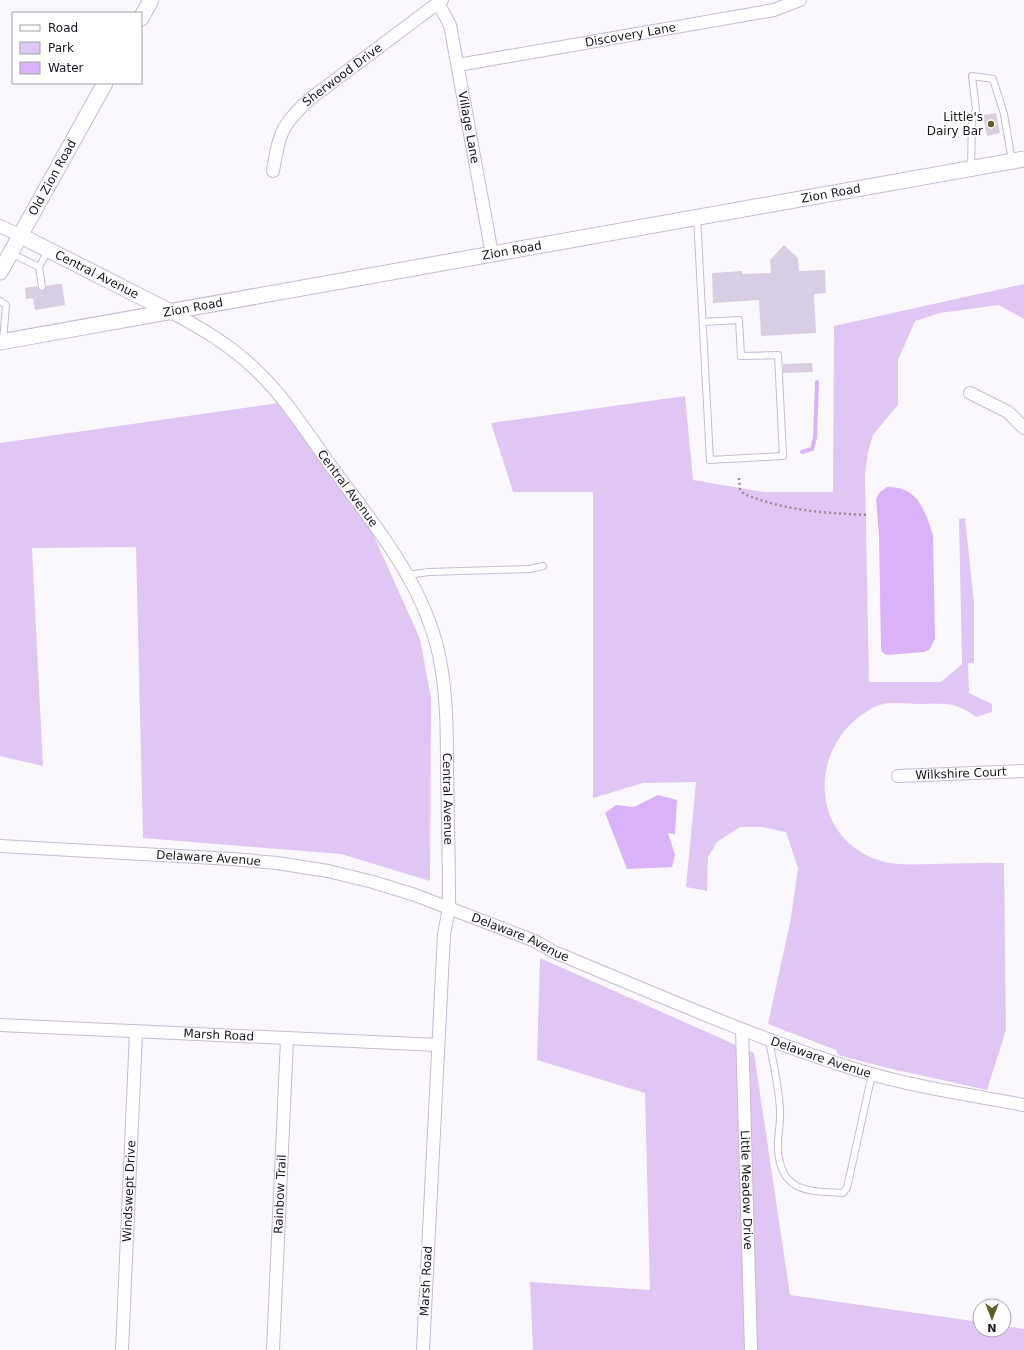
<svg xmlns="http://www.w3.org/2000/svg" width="1024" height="1350" viewBox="0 0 1024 1350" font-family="'DejaVu Sans',sans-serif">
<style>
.green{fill:#e0c6f5}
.water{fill:#d9b2f7}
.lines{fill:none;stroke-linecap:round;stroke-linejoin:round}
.stream{stroke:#d9b2f7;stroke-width:4}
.building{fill:#d9cde3}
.service-casing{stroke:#c7bbd1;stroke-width:8}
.minor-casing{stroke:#c7bbd1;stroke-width:14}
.tertiary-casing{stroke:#c7bbd1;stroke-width:17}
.path{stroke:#908d93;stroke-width:2.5;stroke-dasharray:2 3;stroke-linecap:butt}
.service{stroke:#fff;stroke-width:6}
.minor{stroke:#fff;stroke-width:12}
.tertiary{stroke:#fff;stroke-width:15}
.poi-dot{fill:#655d29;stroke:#fff;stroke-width:1.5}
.labels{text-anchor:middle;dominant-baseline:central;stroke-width:4;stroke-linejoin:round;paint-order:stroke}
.street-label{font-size:12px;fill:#1a151d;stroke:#fff}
.poi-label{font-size:12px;fill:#1a151d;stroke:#fff;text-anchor:end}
</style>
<rect width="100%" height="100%" fill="#faf8fc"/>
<!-- green -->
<path class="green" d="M1024 284V319L999 305 940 313 915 321 898 360V405L873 435 868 452 865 475 869 682H941L962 664 959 519 965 518 974 603V663H968L969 693 992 704V712L976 717C955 701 944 704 919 704 907 704 888 701 877 706 809 737 804 837 881 861 898 866 917 864 935 864 958 863 981 863 1004 863L1006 1030 987 1090 892 1069 838 1055 836 1050 768 1024 791 918 798 868 786 832 762 827H740L717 842 708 857 707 891 686 887 696 782 643 783 593 798V492H513L491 423 685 396 693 480 764 492H833L834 326Z
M285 402 359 503 420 639 431 698 430 881 341 854 143 838 136 547 32 548 43 766 0 756V443Z
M540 958 754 1053 790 1295 980 1322V1330H1004V1326L1024 1329V1350H533L530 1282 650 1290 645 1093 537 1060Z"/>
<!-- water -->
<path class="water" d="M887 487C918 486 925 511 933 535L935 639 929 650 924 652 886 655 882 652 881 647 879 535 876 499 880 492Z
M658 795 677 800 675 834 668 833 675 855 672 867 627 869 605 813 616 805 634 807Z"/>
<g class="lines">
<!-- stream -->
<path class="stream" d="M802 452 812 449 815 438 817 382"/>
</g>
<!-- building -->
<path class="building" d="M996 113 1000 133 987 136 983 115Z
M784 245 798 258 799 271 825 270 826 293 814 294 816 333 761 336 759 300 713 303 712 273 742 271V274L771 273 770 260Z
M58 284H62L65 305 35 310 33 298 26 299 25 288 37 286 39 290 42 291 45 290 46 286Z
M812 363 813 372 783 373V364Z"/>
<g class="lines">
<defs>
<path id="service" d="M971 169 972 118 976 110 972 76 993 79 1004 114 1012 161
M697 217 710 460 783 456 778 355 741 356 739 320 703 322
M11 253 39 267 48 251
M39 267 42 287
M0 301 6 305 3 342
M408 575 429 572 530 569 543 566
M769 1040C773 1063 779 1086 780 1110 781 1123 777 1137 778 1150 781 1193 809 1191 843 1193L847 1188 872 1074"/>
<g id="minor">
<path id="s1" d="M438 3 450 25 492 254"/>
<path id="s2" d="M458 65 774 10 800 0"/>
<path id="s3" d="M273 171C279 134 281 125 310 99L442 0"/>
<path d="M0 226 21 236"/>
<path id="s4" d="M171 312C201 328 230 345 255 369 284 396 305 430 328 462 372 522 423 581 439 655 447 693 447 732 447 771 448 816 449 862 449 908L444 934 423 1350"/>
<path d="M970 393 1008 412 1024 428"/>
<path id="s5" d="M898 776 1024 771"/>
<path id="s6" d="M0 846 232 859 277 863 328 871 373 882 415 895 535 941 554 952C656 994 756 1039 861 1071 914 1087 970 1095 1024 1105"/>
<path id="s7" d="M0 1025 438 1045"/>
<path id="s8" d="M742 1030 751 1350"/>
<path id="s9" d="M122 1350 136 1032"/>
<path id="s10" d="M273 1350 287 1039"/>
</g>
<g id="tertiary">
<path d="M141 18 151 0"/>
<path id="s11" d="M21 236 171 312"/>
<path id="s12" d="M0 272 105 83"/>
<path id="s13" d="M0 342 1024 159"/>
</g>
</defs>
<!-- service casing -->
<use href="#service" class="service-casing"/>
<!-- minor casing -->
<use href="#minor" class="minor-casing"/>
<!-- tertiary casing -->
<use href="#tertiary" class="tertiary-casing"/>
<!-- path -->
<path class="path" d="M739 478 740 489 744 494C786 511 824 513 869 515"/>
<!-- service -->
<use href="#service" class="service"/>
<!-- minor -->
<use href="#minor" class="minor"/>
<!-- tertiary -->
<use href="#tertiary" class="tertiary"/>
</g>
<!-- markers -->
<circle class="poi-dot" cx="991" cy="124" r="4"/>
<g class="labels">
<!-- street labels -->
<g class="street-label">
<text stroke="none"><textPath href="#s2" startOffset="175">Discovery Lane</textPath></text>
<text stroke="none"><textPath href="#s3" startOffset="124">Sherwood Drive</textPath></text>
<text stroke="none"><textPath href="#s1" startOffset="129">Village Lane</textPath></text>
<text stroke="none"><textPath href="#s12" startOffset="108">Old Zion Road</textPath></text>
<text stroke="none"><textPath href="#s13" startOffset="844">Zion Road</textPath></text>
<text stroke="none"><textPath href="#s13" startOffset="520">Zion Road</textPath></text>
<text stroke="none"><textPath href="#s11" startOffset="85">Central Avenue</textPath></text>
<text stroke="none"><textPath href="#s13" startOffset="196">Zion Road</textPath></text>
<text stroke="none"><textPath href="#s4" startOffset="253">Central Avenue</textPath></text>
<text stroke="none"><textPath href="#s5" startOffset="63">Wilkshire Court</textPath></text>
<text stroke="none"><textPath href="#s4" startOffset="589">Central Avenue</textPath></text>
<text stroke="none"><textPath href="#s6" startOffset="209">Delaware Avenue</textPath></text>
<text stroke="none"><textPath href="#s6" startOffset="533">Delaware Avenue</textPath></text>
<text stroke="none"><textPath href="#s7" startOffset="219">Marsh Road</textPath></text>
<text stroke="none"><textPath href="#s6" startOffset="857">Delaware Avenue</textPath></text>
<text stroke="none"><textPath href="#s8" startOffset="160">Little Meadow Drive</textPath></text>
<text stroke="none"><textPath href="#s9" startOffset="159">Windswept Drive</textPath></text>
<text stroke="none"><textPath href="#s10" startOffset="156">Rainbow Trail</textPath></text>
<text transform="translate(426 1281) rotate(-87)">Marsh Road</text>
</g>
<!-- poi labels -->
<g class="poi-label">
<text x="983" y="117">Little's<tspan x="983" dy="14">Dairy Bar</tspan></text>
</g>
</g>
<!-- legend -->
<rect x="12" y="12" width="130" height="72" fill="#ffffff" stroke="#a3a1a5"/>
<rect x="20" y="25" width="20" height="6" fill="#ffffff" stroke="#a3a1a5"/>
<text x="48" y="32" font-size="12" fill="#1a151d">Road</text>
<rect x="20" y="42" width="20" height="12" fill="#e0c6f5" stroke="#a3a1a5"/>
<text x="48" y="52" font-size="12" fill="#1a151d">Park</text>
<rect x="20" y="62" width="20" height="12" fill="#d9b2f7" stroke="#a3a1a5"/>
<text x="48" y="72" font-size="12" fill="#1a151d">Water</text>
<!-- north arrow -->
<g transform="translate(992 1318) rotate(180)"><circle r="19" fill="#ffffff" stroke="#a3a1a5"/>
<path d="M0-3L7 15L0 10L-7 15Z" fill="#655d29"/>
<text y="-6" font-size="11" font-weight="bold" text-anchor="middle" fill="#1a151d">N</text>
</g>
</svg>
